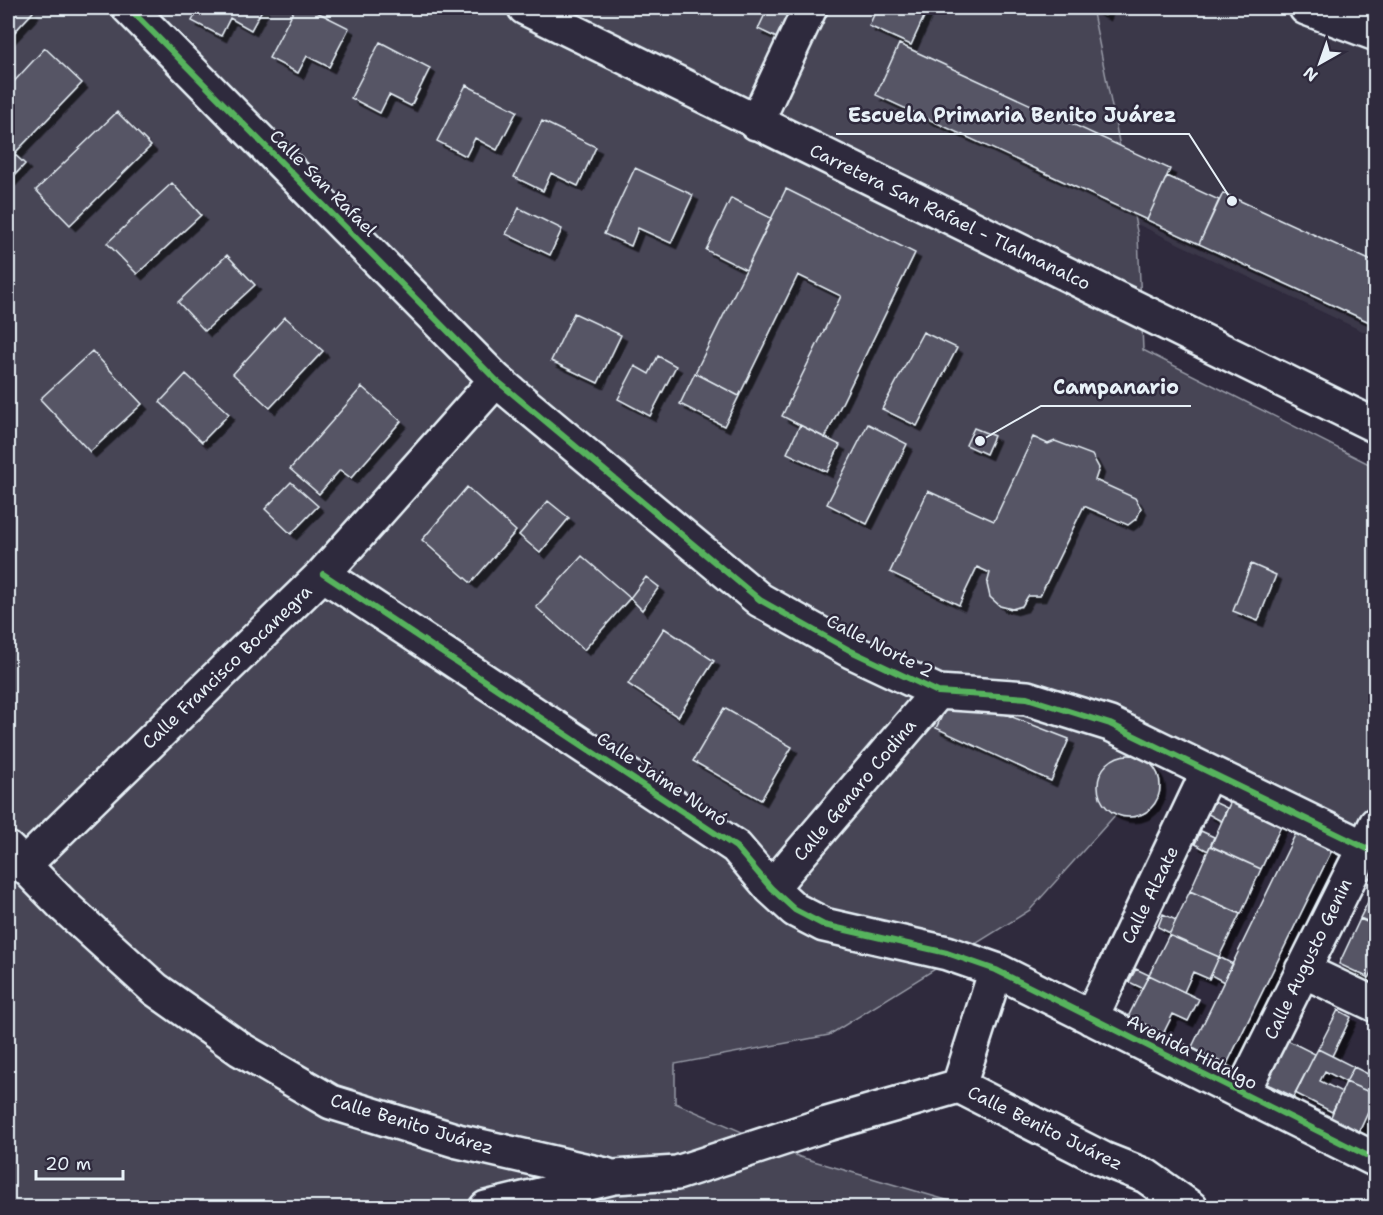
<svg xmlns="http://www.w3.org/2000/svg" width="1383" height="1215" viewBox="0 0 1383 1215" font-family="'Shantell Sans',sans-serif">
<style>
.built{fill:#3b3749}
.green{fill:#464455;stroke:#979aa6;stroke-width:1.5}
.building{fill:#575565;stroke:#e8f1f8;stroke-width:1.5;filter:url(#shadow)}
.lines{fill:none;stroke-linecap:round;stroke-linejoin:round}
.minor-casing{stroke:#e8f1f8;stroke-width:38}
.minor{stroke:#2f2a3d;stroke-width:33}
.cycleway-casing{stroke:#2f2a3d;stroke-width:10}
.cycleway{stroke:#56b35d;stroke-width:6}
.labels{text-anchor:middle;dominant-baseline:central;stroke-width:5;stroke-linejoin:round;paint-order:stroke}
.street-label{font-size:18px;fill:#e8f1f8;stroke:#2f2a3d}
.leader{fill:none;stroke:#e8f1f8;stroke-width:2}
.callout-dot{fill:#e8f1f8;stroke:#2f2a3d;stroke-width:2}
.callout-label{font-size:20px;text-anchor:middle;font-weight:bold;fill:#e8f1f8;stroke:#2f2a3d;stroke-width:5;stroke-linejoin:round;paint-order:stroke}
</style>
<defs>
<filter id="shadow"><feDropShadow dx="5.5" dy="5.5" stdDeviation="0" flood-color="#0009"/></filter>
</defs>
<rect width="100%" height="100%" fill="#2f2a3d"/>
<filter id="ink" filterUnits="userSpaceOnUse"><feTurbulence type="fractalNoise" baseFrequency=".0167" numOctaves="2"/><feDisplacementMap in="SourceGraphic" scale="12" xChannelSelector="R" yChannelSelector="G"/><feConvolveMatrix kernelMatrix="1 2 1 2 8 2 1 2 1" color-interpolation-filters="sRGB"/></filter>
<g filter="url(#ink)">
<!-- built -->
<path class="built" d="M829 8H1375V337L802 65Z"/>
<!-- green -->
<path class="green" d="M8 8H1092L1138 236 1143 350 1375 467 1376 821 1364 846 1146 758 1117 813 1030 910 829 1035 675 1064V1103L800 1157 970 1207H8Z"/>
<!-- building -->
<path class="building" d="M8 8H28L33 12 8 39Z
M199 8H263L251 30 230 18 221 36 192 21Z
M295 8H309L349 28 329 67 307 56 298 73 269 58Z
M768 8H796L781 40 758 29Z
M877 8H928L911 45 869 26Z
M1090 8H1108L1105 15Z
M380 42 430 68 411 106 389 95 380 113 351 98Z
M899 44 1170 169 1147 220 876 95Z
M45 48 82 83 14 154 25 164 10 180 8 177V88Z
M466 85 517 111 497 150 475 138 466 156 437 141Z
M117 112 151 146 70 225 36 190Z
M542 121 596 147 578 186 551 173 543 191 514 177Z
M635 168 693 195 671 243 638 228 631 246 604 234Z
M1167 176 1219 200 1199 244 1147 220Z
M172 183 201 215 137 274 107 243Z
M786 189 915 253 825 438 782 416 841 296 798 275 739 396 695 373Z
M1223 193 1376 263V325L1199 244Z
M731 198 771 218 746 270 706 250Z
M519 208 562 229 550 255 506 234Z
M227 255 255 285 205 331 178 302Z
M574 313 621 335 598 383 551 361Z
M285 317 323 351 270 408 233 374Z
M923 332 957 348 917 426 882 409Z
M92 351 142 404 90 452 40 399Z
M658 356 676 366 650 416 618 399 635 366 649 374Z
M695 373 739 396 724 426 680 404Z
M186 374 229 414 202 442 160 402Z
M362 387 401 421 351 478 340 470 319 494 290 469Z
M868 424 907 444 867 524 827 504Z
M800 425 840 445 827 472 787 453Z
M974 428 994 436 986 454 966 445Z
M1033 437 1048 444 1055 441 1092 455 1099 468 1095 480 1135 498 1141 508 1137 518 1128 525 1084 506 1040 596H1028L1022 606 1012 609 1000 606 990 597 987 584 990 573 977 567 959 605 890 572 928 491 994 521Z
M291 482 318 506 291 534 265 509Z
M467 487 516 531 471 583 422 540Z
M548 501 569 518 540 553 519 535Z
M582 556 630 598 584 650 536 607Z
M1251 564 1276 575 1258 621 1233 611Z
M646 577 659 587 642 610 630 598Z
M664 628 714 661 678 717 628 684Z
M953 694 1069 739 1051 781 936 728Z
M724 708 792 747 761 800 693 761Z
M1098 786a31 31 0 1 1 62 0a31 31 0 1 1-62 0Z
M1231 801 1282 824 1261 869 1211 846Z
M1214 802 1227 808 1221 821 1208 814Z
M1201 831 1214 837 1208 851 1195 844Z
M1297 831 1333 848 1225 1068 1190 1051Z
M1210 846 1261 869 1241 914 1190 891Z
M1376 886V925L1360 918Z
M1190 891 1240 914 1219 957 1169 935Z
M1163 914 1176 920 1170 933 1158 927Z
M1360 919 1376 926V965L1369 978 1339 964Z
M1169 935 1219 957 1209 979 1193 972 1184 992 1149 975Z
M1219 957 1233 964 1224 982 1211 975Z
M1136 969 1149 975 1142 988 1129 982Z
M1149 975 1199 999 1188 1021 1173 1014 1162 1036 1127 1019Z
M1338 1010 1351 1017 1332 1056 1318 1049Z
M1285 1039 1315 1054 1294 1097 1263 1082Z
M1318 1049 1354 1067 1346 1082 1325 1071 1320 1081 1342 1092 1332 1112 1295 1093Z
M1354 1067 1376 1078V1095L1346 1082Z
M1346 1082 1376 1095V1108L1371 1106 1359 1132 1330 1119Z"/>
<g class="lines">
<defs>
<path id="minor" d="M129 8 496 380 760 600 851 651 938 692 1027 698 1110 724 1376 853
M525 8 1376 426
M1306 8 1376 34
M756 123 810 8
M323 574 736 847 771 888 795 910 824 925 947 953 996 970 1376 1160
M8 849 63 905 155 989 240 1049 331 1102 458 1141 606 1175
M23 866 323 574 496 380
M771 888 938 692
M1302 970 1376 1005
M1091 1018 1208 772
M959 1086 996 970
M1242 1093 1376 824
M486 1208 614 1177 677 1173 827 1124 959 1086 1103 1159 1146 1176 1191 1208"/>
</defs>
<!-- minor casing -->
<use href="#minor" class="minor-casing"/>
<!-- minor -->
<use href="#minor" class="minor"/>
<defs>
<path id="cycleway" d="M129 8 496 380 760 600 851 651 938 692 1027 698 1110 724 1376 853
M323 574 736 847 771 888 795 910 824 925 947 953 996 970 1376 1160"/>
</defs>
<!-- cycleway casing -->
<use href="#cycleway" class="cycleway-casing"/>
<!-- cycleway -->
<use href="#cycleway" class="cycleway"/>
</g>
</g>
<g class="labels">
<!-- street labels -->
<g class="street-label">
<text transform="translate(323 183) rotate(45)">Calle San Rafael</text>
<text transform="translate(950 217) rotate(26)">Carretera San Rafael - Tlalmanalco</text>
<text transform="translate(880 646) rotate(27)">Calle Norte 2</text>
<text transform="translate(227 667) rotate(-44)">Calle Francisco Bocanegra</text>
<text transform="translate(662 779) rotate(34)">Calle Jaime Nunó</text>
<text transform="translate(855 790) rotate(-50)">Calle Genaro Codina</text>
<text transform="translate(1150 895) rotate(-64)">Calle Alzate</text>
<text transform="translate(1308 959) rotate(-64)">Calle Augusto Genin</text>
<text transform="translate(1192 1052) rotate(27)">Avenida Hidalgo</text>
<text transform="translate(412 1124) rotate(17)">Calle Benito Juárez</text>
<text transform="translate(1045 1128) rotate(26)">Calle Benito Juárez</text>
</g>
</g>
<!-- callouts -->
<path class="leader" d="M1232 201L1189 134H836M980 441L1041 406H1191"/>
<g class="callout-dot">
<circle cx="1232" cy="201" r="6"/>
<circle cx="980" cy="441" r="6"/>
</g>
<g class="callout-label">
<text x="1012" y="122">Escuela Primaria Benito Juárez</text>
<text x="1116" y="394">Campanario</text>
</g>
<!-- margin -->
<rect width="1383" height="1215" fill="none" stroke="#2f2a3d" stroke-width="30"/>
<rect x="15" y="15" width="1353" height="1185" fill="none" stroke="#e8f1f8" stroke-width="2" filter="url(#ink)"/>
<!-- north arrow -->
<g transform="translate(1320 63) rotate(220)" stroke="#2f2a3d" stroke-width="4.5" paint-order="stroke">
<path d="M0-4.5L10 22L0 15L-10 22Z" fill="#e8f1f8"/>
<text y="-9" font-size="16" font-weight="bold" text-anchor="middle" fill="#e8f1f8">N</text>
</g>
<!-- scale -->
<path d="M36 1170v9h87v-9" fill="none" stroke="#e8f1f8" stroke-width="3"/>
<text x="45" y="1170" font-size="18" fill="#e8f1f8" stroke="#2f2a3d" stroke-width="4.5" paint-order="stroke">20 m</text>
</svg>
